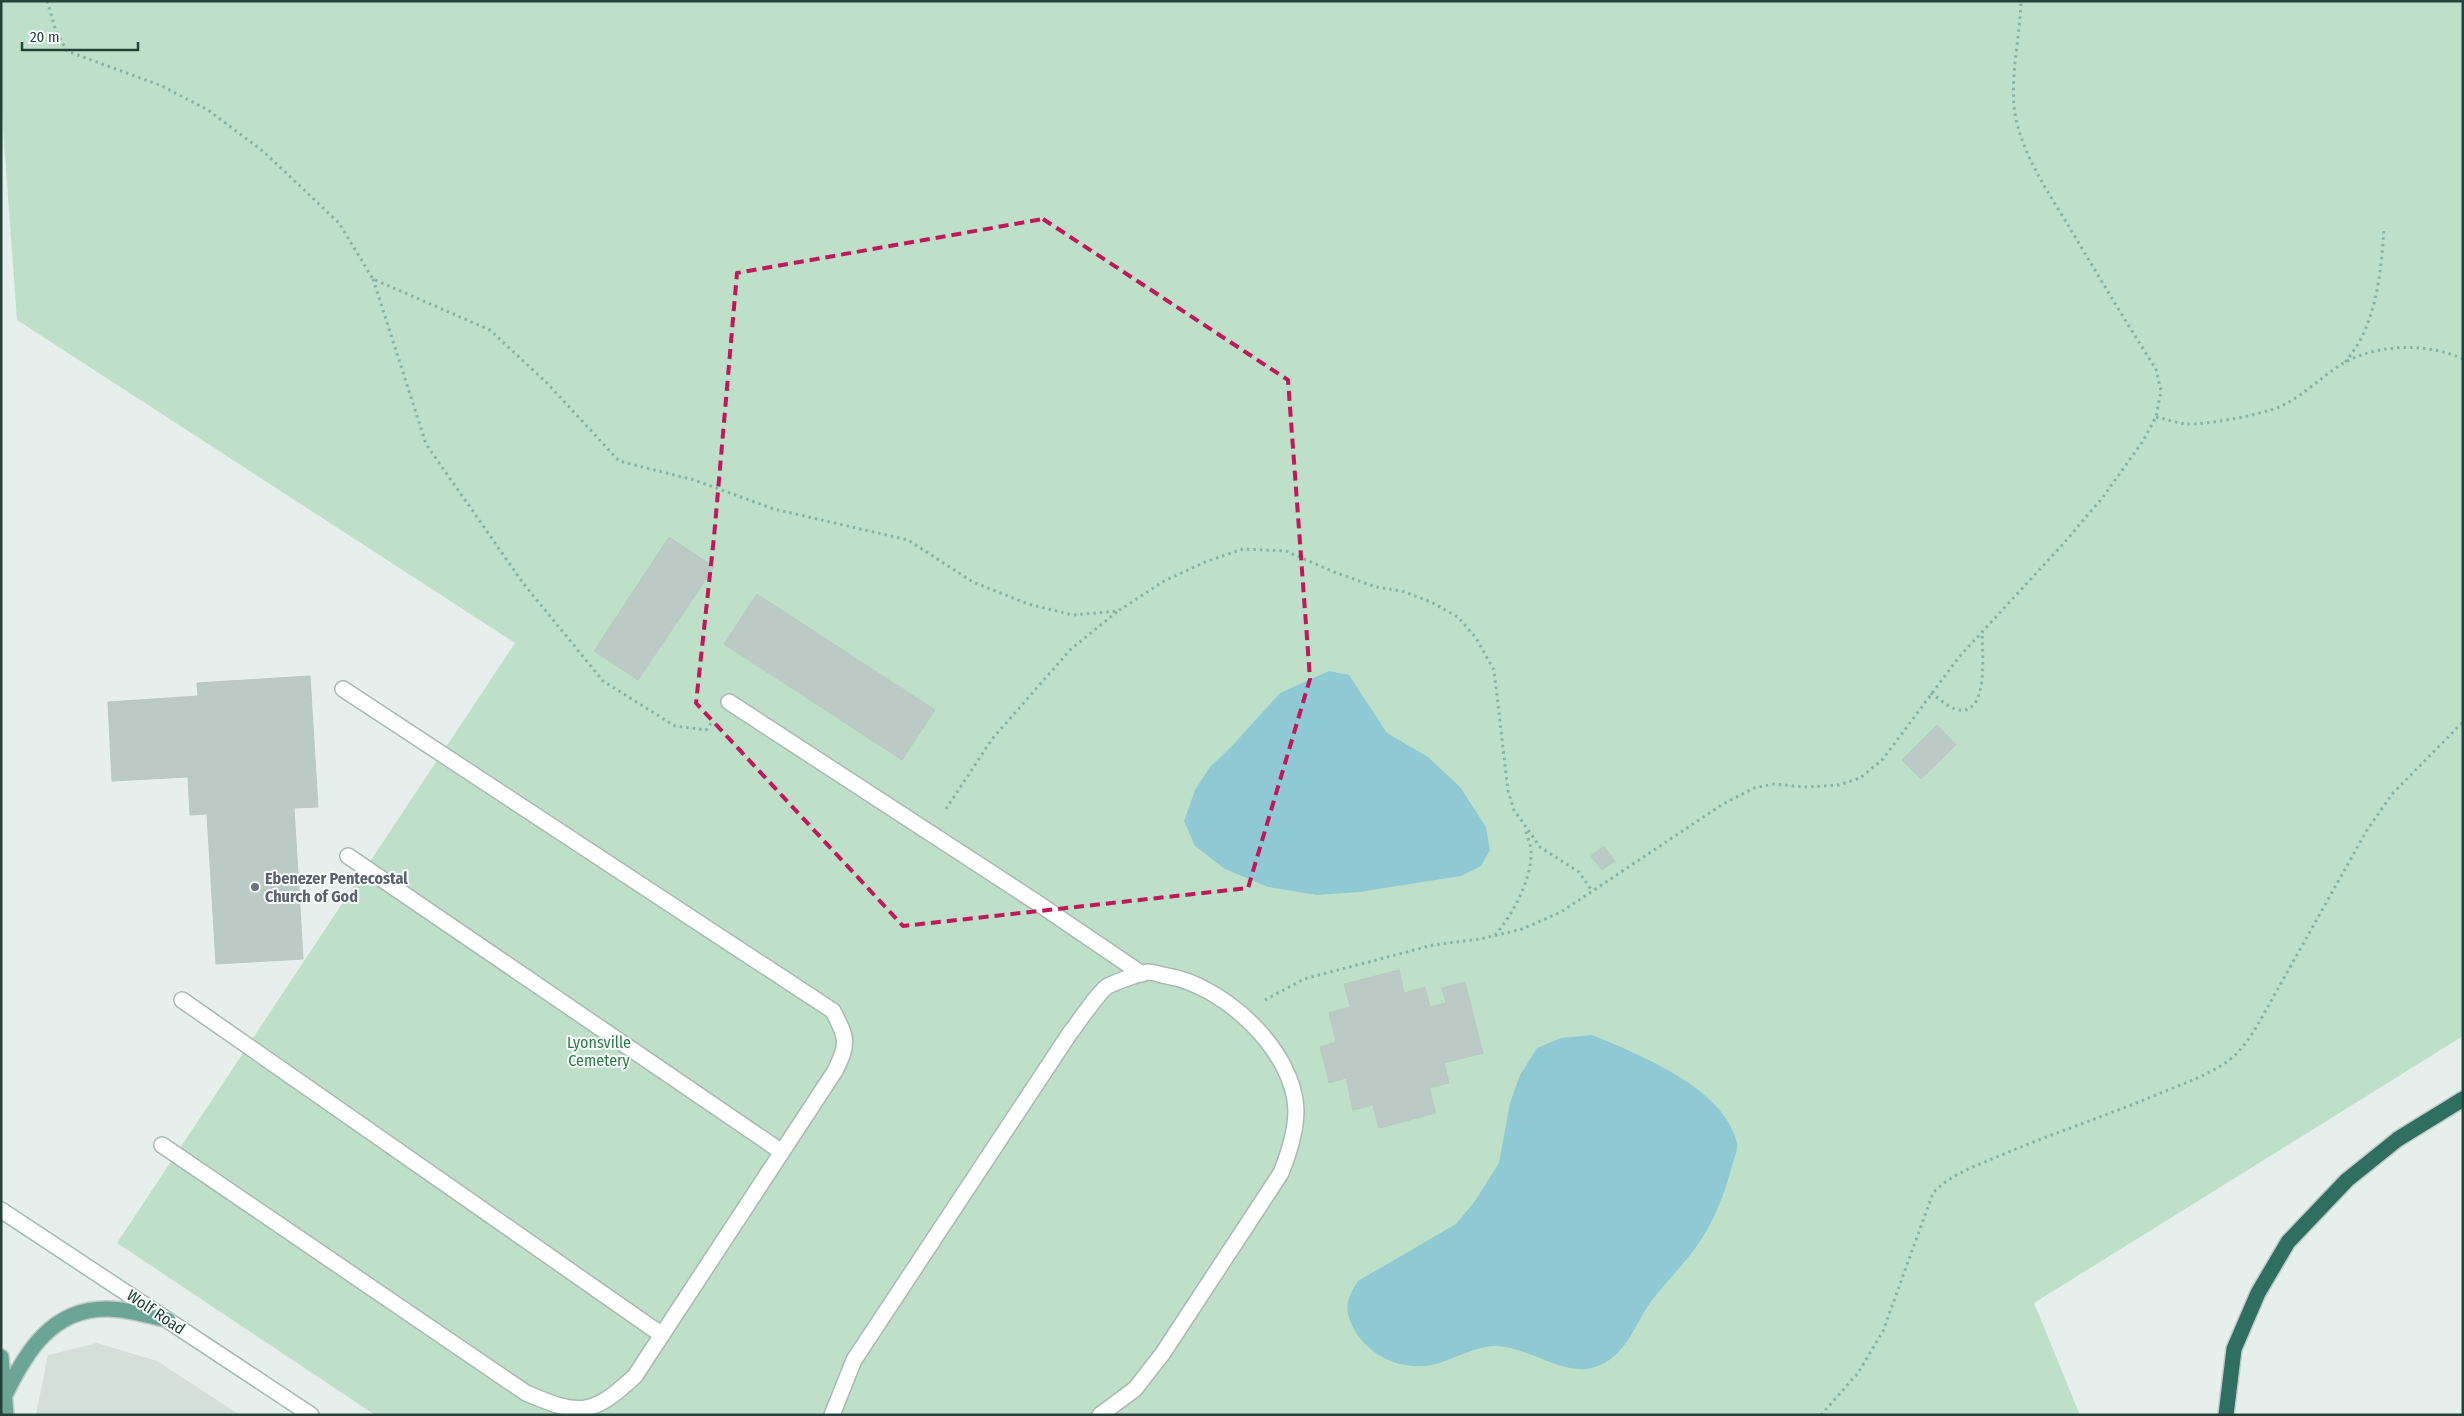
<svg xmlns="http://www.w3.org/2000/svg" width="2464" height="1416" viewBox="0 0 2464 1416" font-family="'Fira Sans Condensed',sans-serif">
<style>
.built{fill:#d4dfda}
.green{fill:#bfe0c8}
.water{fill:#8ec9d4}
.building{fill:#bbcac4;stroke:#b8c9c2}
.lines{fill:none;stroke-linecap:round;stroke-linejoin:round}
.lane-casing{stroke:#a8b8b2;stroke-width:18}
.secondary-casing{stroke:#a4bbb3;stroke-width:18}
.primary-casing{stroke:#c2cac8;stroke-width:18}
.highway-casing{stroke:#c2cac8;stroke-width:18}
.path{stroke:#86b3a5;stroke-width:3;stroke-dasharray:2.5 4;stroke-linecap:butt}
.lane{stroke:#fff;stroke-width:15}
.secondary{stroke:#fff;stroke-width:15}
.primary{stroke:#6aa596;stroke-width:15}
.highway{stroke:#2f6f62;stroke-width:15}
.marked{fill:none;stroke:#c2185b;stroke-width:4;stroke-dasharray:10 6;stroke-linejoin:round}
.worship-dot{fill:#6b7280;stroke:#f7fbf9;stroke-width:2}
.labels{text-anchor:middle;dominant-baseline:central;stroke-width:4;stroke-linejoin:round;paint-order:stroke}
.worship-label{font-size:16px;font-weight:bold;fill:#5b616d;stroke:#f7fbf9;text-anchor:start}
.park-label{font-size:16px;fill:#2d7a4b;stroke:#f7fbf9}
.street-label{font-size:16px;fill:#24423a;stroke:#f7fbf9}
</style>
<rect width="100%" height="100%" fill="#e6efeb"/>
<!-- built -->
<path class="built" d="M97 1343 157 1361 240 1415H36L48 1355Z"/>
<!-- green -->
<path class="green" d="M1 1H2463V1036L2034 1303 2080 1415H375L117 1243 515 643 17 320 1 101Z"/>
<!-- water -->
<path class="water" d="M1329 671 1349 675 1387 733 1428 757 1460 787 1486 827 1490 850 1481 866 1461 876 1359 892 1317 895 1268 887 1225 869 1195 846 1184 821 1195 790 1210 767 1232 746 1280 693Z
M1592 1035C1638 1054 1725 1088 1737 1143 1738 1149 1734 1159 1732 1166 1725 1193 1713 1224 1696 1247 1684 1264 1669 1279 1656 1295 1634 1321 1629 1358 1592 1368 1563 1376 1527 1346 1495 1346 1476 1346 1456 1358 1439 1363 1407 1373 1372 1359 1355 1331 1344 1310 1345 1301 1358 1281L1456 1224 1475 1201 1499 1163 1510 1103 1520 1075 1537 1048 1561 1038Z"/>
<!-- building -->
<path class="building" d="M669 537 714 567 638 680 594 651Z
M757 594 935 710 902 760 724 644Z
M310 676 318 807 294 808 303 959 216 964 207 814 190 815 188 777 112 781 108 702 198 696 197 683Z
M1937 725 1956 745 1921 779 1902 760Z
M1604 846 1615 861 1602 870 1591 856Z
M1399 970 1404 993 1425 987 1430 1007 1446 1003 1442 988 1465 982 1483 1053 1444 1063 1449 1083 1429 1088 1436 1113 1379 1128 1373 1105 1353 1110 1346 1078 1329 1083 1320 1047 1336 1042 1329 1013 1350 1007 1344 984Z"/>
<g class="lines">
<defs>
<path id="lane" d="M729 702 1039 904 1142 974
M348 856 782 1152
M182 1000 662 1335
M162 1145 526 1393C580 1416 592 1416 635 1376L835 1071C849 1043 847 1038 833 1011L343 689
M832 1415 854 1360 1070 1033C1078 1023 1100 990 1108 986 1116 982 1140 973 1148 972 1154 972 1161 975 1167 976 1223 985 1294 1050 1296 1110 1296 1132 1289 1153 1281 1173L1163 1353 1135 1389 1100 1415"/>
<path id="secondary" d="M1 1210 311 1415"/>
<path id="primary" d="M1 1357 6 1415
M5 1395C26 1352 52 1308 108 1309 128 1309 149 1316 168 1320"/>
<path id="highway" d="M2226 1415 2234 1349 2258 1293 2288 1242 2347 1180 2398 1139 2463 1099"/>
</defs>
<!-- lane casing -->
<use href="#lane" class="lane-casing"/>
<!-- secondary casing -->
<use href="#secondary" class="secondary-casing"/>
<!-- primary casing -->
<use href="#primary" class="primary-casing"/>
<!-- highway casing -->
<use href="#highway" class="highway-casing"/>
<!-- path -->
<path class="path" d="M47 1 56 31 67 51 162 86 208 110 264 152 339 223 373 279 490 330 547 383 619 461 694 480 774 509 908 540 973 582 1028 604 1073 615 1118 611 1164 581 1205 562 1243 549 1286 551 1334 572 1376 587 1402 591 1431 602 1458 617 1476 638 1494 670 1508 791 1514 810 1540 847 1579 872 1592 891
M373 279 426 444 523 583 603 681 675 726 706 730 711 723
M2345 362C2376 327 2381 274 2384 229
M2156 417C2166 419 2176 423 2186 424 2206 425 2260 415 2279 407 2302 397 2321 377 2342 364 2376 344 2426 342 2463 359
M1931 693C1938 698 1947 706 1955 709 1990 720 1982 651 1982 632
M946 809 992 739 1071 649 1118 611
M1495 935C1512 916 1532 879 1531 852 1531 845 1527 836 1525 829
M1265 1000 1304 979 1433 945 1480 939 1522 929 1561 912 1723 804 1754 788 1774 784 1806 787 1839 785 1860 778 1883 759 1959 657 2064 543 2103 497 2143 441 2156 417 2161 391 2156 369C2127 324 2099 277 2071 230 2049 193 2019 151 2014 107 2011 72 2020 36 2021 1
M1821 1415 1858 1373 1883 1331 1933 1193C1951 1174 1975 1166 1999 1156 2053 1133 2109 1115 2163 1092 2185 1083 2208 1075 2228 1061 2240 1052 2249 1039 2257 1026L2367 830 2393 793 2463 722"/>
<!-- lane -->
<use href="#lane" class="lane"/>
<!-- secondary -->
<use href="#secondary" class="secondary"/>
<!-- primary -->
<use href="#primary" class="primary"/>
<!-- highway -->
<use href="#highway" class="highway"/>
</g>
<!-- marked area -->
<path class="marked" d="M1043 219 1288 380 1310 679 1248 888 903 926 696 703 714 537 737 273Z"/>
<!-- markers -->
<circle class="worship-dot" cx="255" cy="887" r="5"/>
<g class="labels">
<!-- worship labels -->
<g class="worship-label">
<text x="265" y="878">Ebenezer Pentecostal<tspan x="265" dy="18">Church of God</tspan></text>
</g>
<!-- park labels -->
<g class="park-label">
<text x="599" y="1042">Lyonsville<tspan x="599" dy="18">Cemetery</tspan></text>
</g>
<!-- street labels -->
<g class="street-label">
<text transform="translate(156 1312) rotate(34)">Wolf Road</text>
</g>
</g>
<!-- border -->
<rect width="2464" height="1416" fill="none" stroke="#24423a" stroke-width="5"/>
<!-- scale -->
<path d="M22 42v8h116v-8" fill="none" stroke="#24423a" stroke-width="2.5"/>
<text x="30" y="42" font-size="15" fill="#24423a" stroke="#f7fbf9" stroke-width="4" paint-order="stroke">20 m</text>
</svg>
